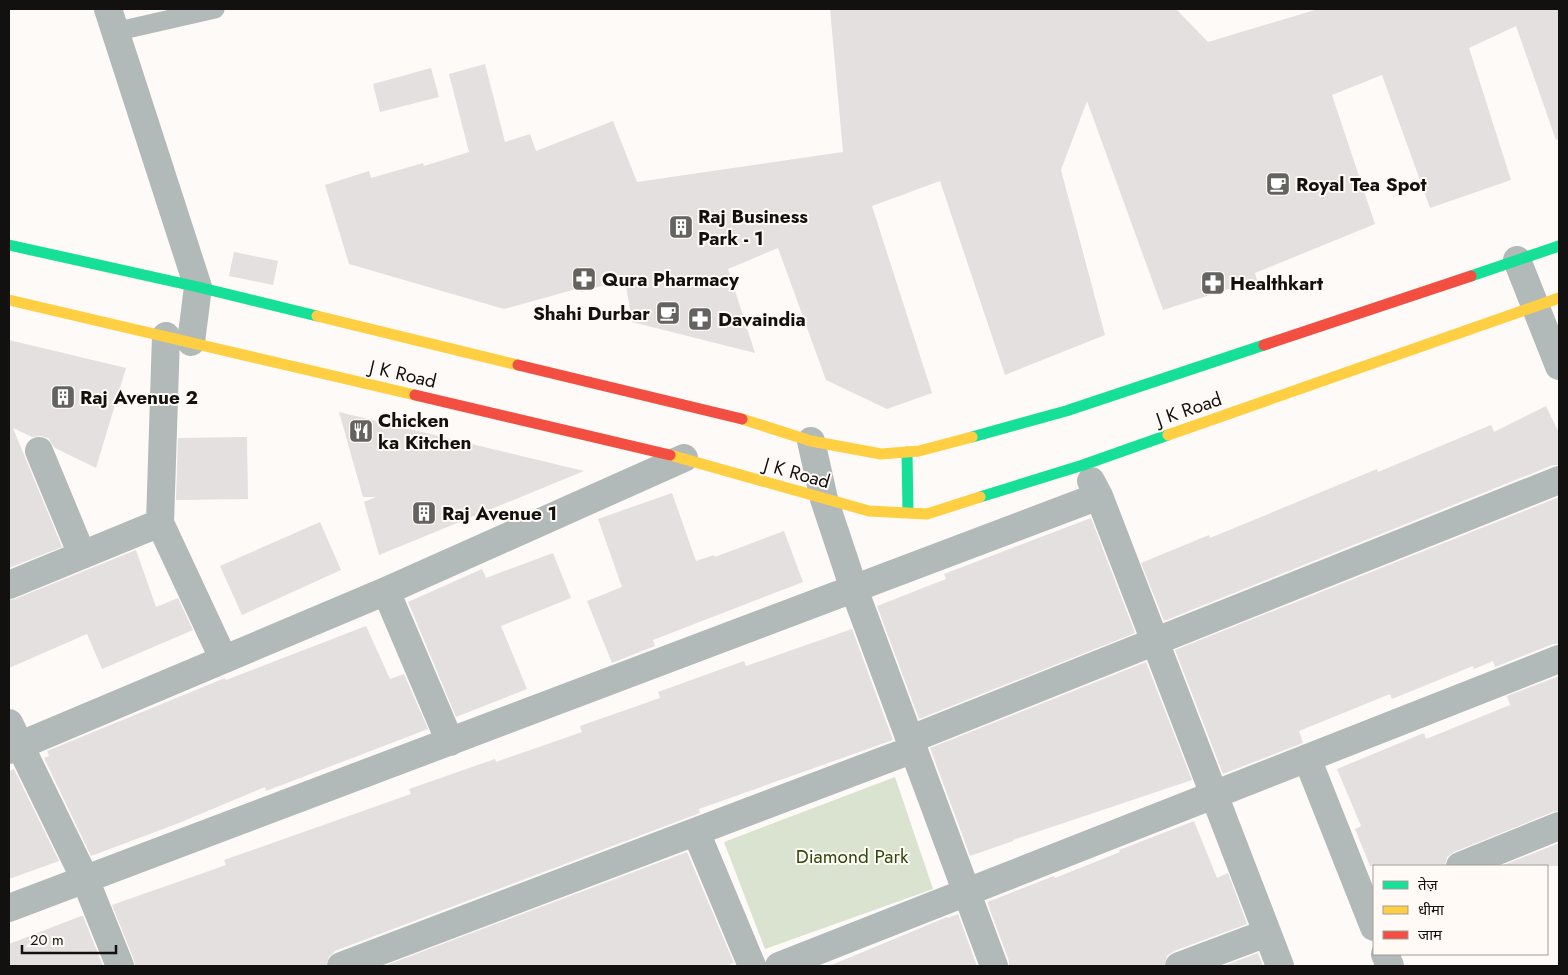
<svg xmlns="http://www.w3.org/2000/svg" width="1568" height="975" viewBox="0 0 1568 975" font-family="Jost,'Noto Sans Devanagari',sans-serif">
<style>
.green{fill:#dae3d0}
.building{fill:#e3e0df}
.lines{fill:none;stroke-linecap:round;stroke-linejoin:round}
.lane{stroke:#b1b9b9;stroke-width:19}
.street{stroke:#b1b9b9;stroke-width:28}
.fast{stroke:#16e098;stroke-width:11}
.slow{stroke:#ffcf43;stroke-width:11}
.jam{stroke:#f24e42;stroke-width:11}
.labels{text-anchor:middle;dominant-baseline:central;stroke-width:4;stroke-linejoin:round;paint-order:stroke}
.poi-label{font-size:19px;font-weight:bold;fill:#13110f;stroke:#fffaf5;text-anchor:start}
.street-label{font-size:19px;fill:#13110f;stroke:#fffaf5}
.park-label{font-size:19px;fill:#2c4a09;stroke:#fffaf5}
</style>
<rect width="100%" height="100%" fill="#fdfaf7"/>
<!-- green -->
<path class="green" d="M895 777 933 889 765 949 724 842Z"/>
<!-- building -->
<path class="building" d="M830 9H1176L1208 42 1318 9H1559V139L1556 140 1516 26 1469 48 1511 180 1430 208 1382 75 1332 95 1375 224 1255 273 1257 280 1163 310 1087 101 1061 170 1105 335 1005 375 940 181 872 206 932 393 887 409 826 380 778 248 728 269 755 353 632 322 625 279 581 292 580 288 504 309 349 264 325 185 369 171 371 178 423 163 424 166 469 152 449 74 485 64 505 142 530 134 536 151 613 121 637 182 843 152Z
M431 68 439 97 380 112 373 84Z
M234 252 278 261 273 285 229 276Z
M9 340 126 368 96 468 55 448 48 438 41 436 32 437 13 428 62 547 9 568Z
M1546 406 1559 433V465H1553L1164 621 1141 563 1209 535 1210 538 1377 469 1378 472 1491 425 1494 432Z
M339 412 584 471 379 555 364 502 376 497H363Z
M247 437 248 499 176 500 178 438Z
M672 493 696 561 714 555 715 557 784 531 803 582 653 640 655 646 612 663 587 601 622 587 598 519Z
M1559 497V644H1553L1495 667 1493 661 1474 669 1473 666 1392 699 1390 694 1299 731 1303 743 1223 774 1175 650Z
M1091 518 1135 633 919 719 877 606 946 579 944 574Z
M320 522 341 570 242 615 220 566Z
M136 550 156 607 178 598 193 630 102 669 87 634 9 668V600L15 599Z
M553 553 571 598 501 626 527 689 456 717 408 602 482 569 486 578Z
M366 626 390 679 404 674 428 729 266 791 265 787 179 823 91 856 44 758 49 756 47 751 225 678 226 680Z
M852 629 893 740 699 809 700 813 335 951 329 957 326 966H135L134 960 112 905 226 865 224 860 411 794 409 789 495 759 496 762 582 732 580 726 660 698 658 692 744 661 746 666Z
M1146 662 1192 780 1013 840V841L970 856 930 748Z
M1559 676V811L1553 812 1454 852 1447 857 1445 866H1370L1355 829 1361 826 1337 769 1424 733 1426 739 1510 705 1507 696Z
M14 769 59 861 9 879V771Z
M1194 821 1217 878 1228 873 1247 924 1174 951 1167 956 1164 966H1009V961L987 902 1054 876 1055 878 1120 852 1119 850Z
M1559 843V866H1501Z
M687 852 734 963 725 966H384Z
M958 914 977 966H829L947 917 948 918Z
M81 916H83L103 966H9V944Z
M1258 953 1263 966H1223Z"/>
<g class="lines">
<!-- lane -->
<path class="lane" d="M114 32 215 9"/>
<!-- street -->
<path class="street" d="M108 9 198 287 191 342
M1517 260 1559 366
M166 336 160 523 223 658
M811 441 824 499 854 589 994 966
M39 451 82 555
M1091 481 1099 496 1280 966
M9 585 160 523
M386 591 450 742
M9 723 85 879 120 966
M911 739 1559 480
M9 750 386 591 684 458
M1307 758 1374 927
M696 832 752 966
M1460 866 1559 826
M9 908 1099 496
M1385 954 1390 966
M341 966 914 749
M779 966 1559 659
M1179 966 1267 933"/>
<!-- fast -->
<path class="fast" d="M9 245 198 287 317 316
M1471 276 1559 246
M972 437 1066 411 1264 345
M907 452 908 512
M980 497 1083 465 1168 435"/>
<!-- slow -->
<path class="slow" d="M9 300 415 395
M317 316 518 365
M742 419 811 441 881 454 919 451 972 437
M1168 435 1559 298
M670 455 869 511 927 514 980 497"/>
<!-- jam -->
<path class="jam" d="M1264 345 1471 276
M518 365 742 419
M415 395 670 455"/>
</g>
<!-- icons -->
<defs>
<symbol id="cafe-square" viewBox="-11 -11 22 22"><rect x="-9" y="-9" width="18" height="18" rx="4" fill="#656360" stroke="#fffaf5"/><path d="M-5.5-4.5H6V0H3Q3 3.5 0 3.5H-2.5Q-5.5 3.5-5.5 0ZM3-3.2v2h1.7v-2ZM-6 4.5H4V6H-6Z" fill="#fff"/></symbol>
<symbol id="building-square" viewBox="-11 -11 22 22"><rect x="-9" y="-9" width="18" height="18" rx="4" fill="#656360" stroke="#fffaf5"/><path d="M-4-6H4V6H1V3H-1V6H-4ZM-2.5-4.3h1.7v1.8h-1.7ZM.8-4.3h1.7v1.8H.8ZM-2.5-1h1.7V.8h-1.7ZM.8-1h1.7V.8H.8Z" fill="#fff"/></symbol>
<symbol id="pharmacy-square" viewBox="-11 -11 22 22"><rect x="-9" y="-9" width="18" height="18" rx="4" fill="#656360" stroke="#fffaf5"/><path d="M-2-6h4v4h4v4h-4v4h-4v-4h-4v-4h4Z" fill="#fff"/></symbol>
<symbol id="restaurant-square" viewBox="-11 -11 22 22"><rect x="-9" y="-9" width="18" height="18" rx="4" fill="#656360" stroke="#fffaf5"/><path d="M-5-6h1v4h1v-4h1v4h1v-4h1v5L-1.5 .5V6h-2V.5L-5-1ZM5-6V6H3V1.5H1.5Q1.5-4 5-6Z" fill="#fff"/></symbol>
</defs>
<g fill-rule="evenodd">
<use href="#cafe-square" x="1264" y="170" width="28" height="28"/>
<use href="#building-square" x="667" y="213" width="28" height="28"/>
<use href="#pharmacy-square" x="570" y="265" width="28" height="28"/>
<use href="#pharmacy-square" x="1199" y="269" width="28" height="28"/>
<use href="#cafe-square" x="654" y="299" width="28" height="28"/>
<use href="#pharmacy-square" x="686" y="305" width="28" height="28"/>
<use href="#building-square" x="49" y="383" width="28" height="28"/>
<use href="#restaurant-square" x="347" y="417" width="28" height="28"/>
<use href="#building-square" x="410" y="499" width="28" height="28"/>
</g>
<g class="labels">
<!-- poi labels -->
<g class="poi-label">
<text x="1296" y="184">Royal Tea Spot</text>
<text x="698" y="216">Raj Business<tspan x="698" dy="22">Park - 1</tspan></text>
<text x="602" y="279">Qura Pharmacy</text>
<text x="1230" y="283">Healthkart</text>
<text x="650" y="313" text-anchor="end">Shahi Durbar</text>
<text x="718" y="319">Davaindia</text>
<text x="80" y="397">Raj Avenue 2</text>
<text x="378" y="420">Chicken<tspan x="378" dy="22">ka Kitchen</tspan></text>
<text x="442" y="513">Raj Avenue 1</text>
</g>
<!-- street labels -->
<g class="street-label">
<text transform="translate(403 374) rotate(13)">J K Road</text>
<text transform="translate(1189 409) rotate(-19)">J K Road</text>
<text transform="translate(797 473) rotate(16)">J K Road</text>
</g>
<!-- park labels -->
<g class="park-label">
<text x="852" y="856">Diamond Park</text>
</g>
</g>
<!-- border -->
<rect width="1568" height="975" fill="none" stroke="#13110f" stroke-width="20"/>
<!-- legend -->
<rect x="1373" y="865" width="175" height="90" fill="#fffaf5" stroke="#a19d99"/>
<rect x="1383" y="881" width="25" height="8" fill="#16e098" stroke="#a19d99"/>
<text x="1418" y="890" font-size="15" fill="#13110f">तेज़</text>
<rect x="1383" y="906" width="25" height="8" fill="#ffcf43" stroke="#a19d99"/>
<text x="1418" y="915" font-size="15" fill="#13110f">धीमा</text>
<rect x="1383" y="931" width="25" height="8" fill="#f24e42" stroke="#a19d99"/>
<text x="1418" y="940" font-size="15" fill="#13110f">जाम</text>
<!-- scale -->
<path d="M22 945v8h94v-8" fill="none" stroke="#13110f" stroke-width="2.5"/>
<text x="30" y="945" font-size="15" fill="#13110f" stroke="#fffaf5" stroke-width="4" paint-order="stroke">20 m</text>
</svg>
